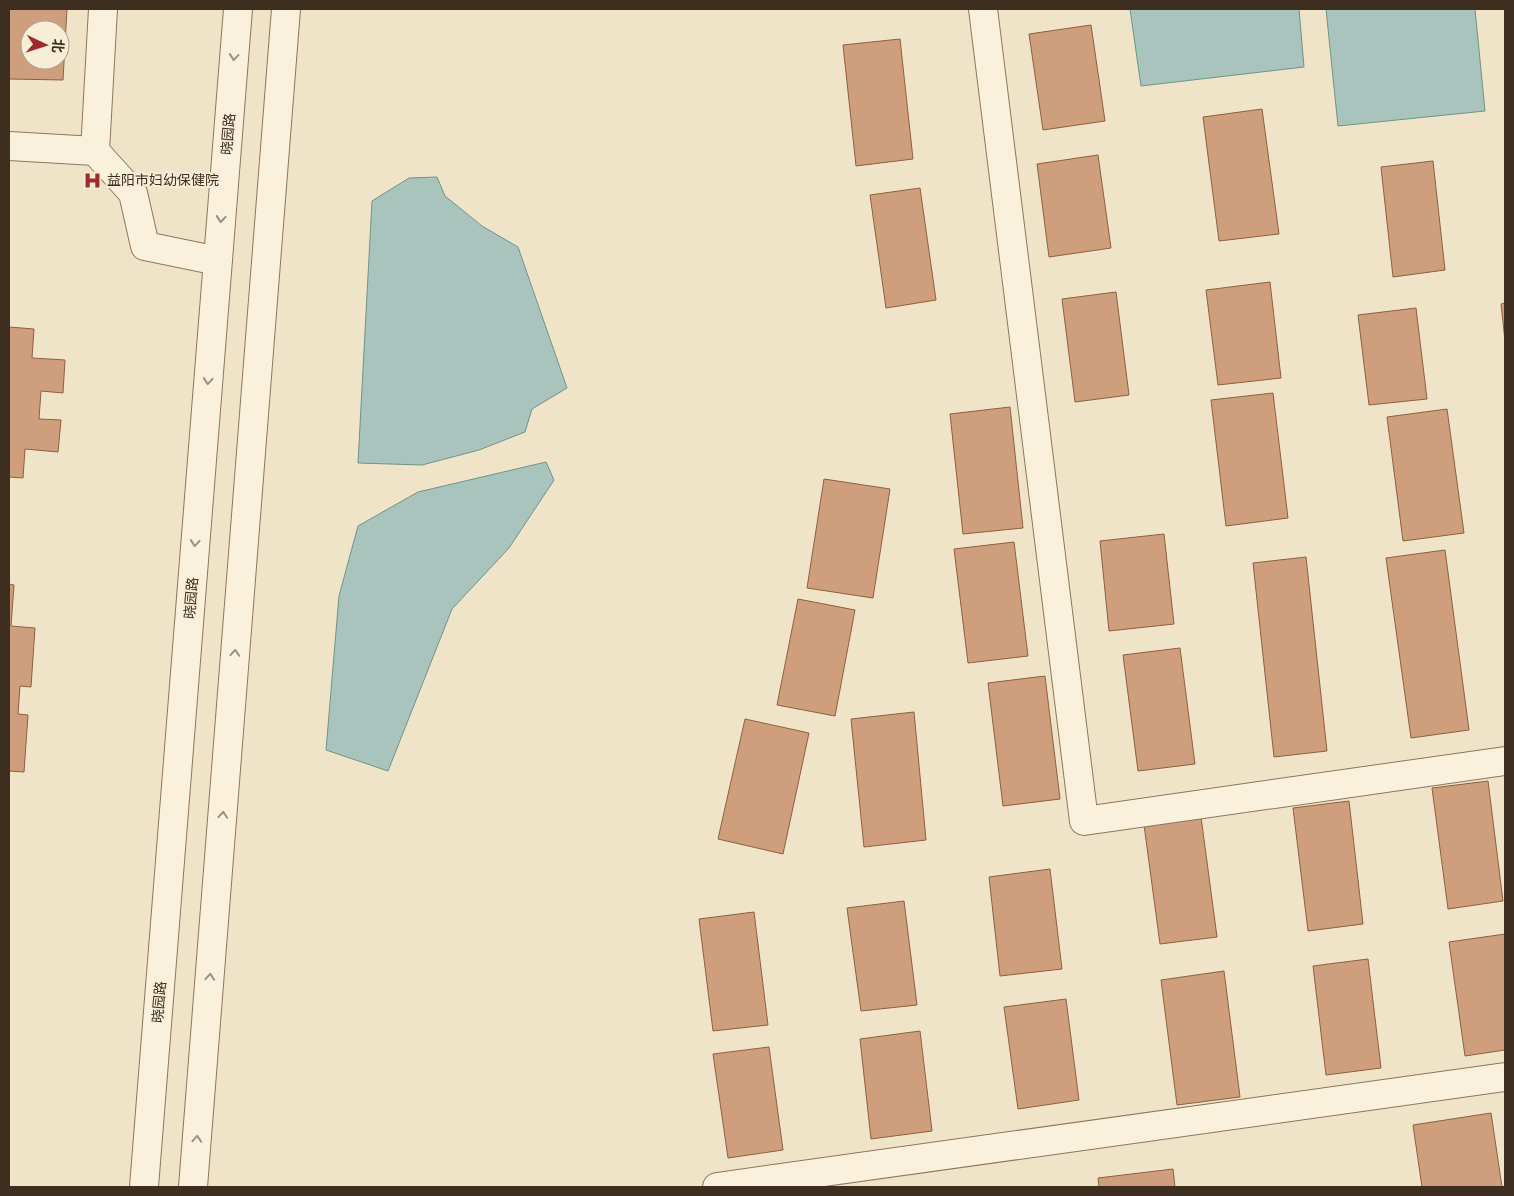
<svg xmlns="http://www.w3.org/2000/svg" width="1514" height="1196" viewBox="0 0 1514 1196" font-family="'IBM Plex Serif','Noto Sans SC',serif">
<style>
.water{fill:#a9c4bc;stroke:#6f938a}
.building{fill:#cf9f7d;stroke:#8d5f41;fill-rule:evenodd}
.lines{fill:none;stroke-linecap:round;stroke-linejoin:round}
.minor-casing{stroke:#8d765c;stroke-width:30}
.minor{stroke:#faf1dc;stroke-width:28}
.oneway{stroke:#9c907e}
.labels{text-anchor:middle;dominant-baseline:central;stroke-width:4;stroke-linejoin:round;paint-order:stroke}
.street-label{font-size:14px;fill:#3d2e20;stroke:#f7eed8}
.poi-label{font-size:14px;fill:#3d2e20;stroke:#f7eed8;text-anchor:start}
</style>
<rect width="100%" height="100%" fill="#f0e4c8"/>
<!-- water -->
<path class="water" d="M1130 9H1299L1304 67 1141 86Z
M1326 9H1475L1485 111 1338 126Z
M437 177 445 196 482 226 518 247 567 388 532 409 525 432 479 450 422 465 358 463 372 201 409 178Z
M546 462 554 480 509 548 452 609 388 771 326 750 339 596 358 526 418 492Z"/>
<!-- building -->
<path class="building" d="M9 9H67L63 80 9 79ZM30 30H60V60H30Z
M1091 25 1105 121 1043 130 1029 34Z
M900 39 913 159 856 166 843 45Z
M1262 109 1279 234 1219 241 1203 117Z
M1098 155 1111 248 1049 257 1037 164Z
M1433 161 1445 270 1393 277 1381 167Z
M920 188 936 300 886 308 870 195Z
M1270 282 1281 378 1218 385 1206 290Z
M1116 292 1129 395 1075 402 1062 299Z
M1505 303V341L1501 304Z
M1416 308 1427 399 1369 405 1358 315Z
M9 327 34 329 32 358 65 360 63 393 41 391 39 419 61 420 58 452 25 449 23 478 9 477Z
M1273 393 1288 518 1226 526 1211 400Z
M1010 407 1023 528 963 534 950 414Z
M1447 409 1464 533 1403 541 1387 417Z
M824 479 890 489 873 598 807 588Z
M1164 534 1174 624 1109 631 1100 541Z
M1014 542 1028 656 968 663 954 549Z
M1445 550 1469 730 1411 738 1386 558Z
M1306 557 1327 751 1274 757 1253 563Z
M9 584 14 585 11 626 35 628 31 687 20 686 18 714 28 715 24 772 9 771Z
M798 599 855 610 835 716 777 705Z
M1180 648 1195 764 1138 771 1123 655Z
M1045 676 1060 799 1003 806 988 683Z
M914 712 926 840 864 847 851 719Z
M745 719 809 733 783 854 718 839Z
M1488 781 1503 901 1448 909 1432 788Z
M1349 801 1363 924 1308 931 1293 808Z
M1201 817 1217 937 1160 944 1144 825Z
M1050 869 1062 969 1000 976 989 877Z
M904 901 917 1005 861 1011 847 908Z
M754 912 768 1025 713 1031 699 919Z
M1505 934V1050L1465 1056 1449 942Z
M1368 959 1381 1068 1326 1075 1313 966Z
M1224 971 1240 1097 1177 1105 1161 980Z
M1066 999 1079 1100 1018 1109 1004 1007Z
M920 1031 932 1131 871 1139 860 1039Z
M769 1047 783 1150 728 1158 713 1054Z
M1491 1113 1502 1187H1422L1413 1125Z
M1173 1169 1175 1187H1099L1098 1178Z"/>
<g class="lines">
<defs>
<path id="minor" d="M983 9 1084 821 1505 761
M9 146 95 151 133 193 145 246 218 261
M95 151 103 9
M144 1187 238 9
M193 1187 286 9
M717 1187 1505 1077"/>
</defs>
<!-- minor casing -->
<use href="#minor" class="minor-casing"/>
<!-- minor -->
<use href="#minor" class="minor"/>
</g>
<!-- one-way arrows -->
<defs><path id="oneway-chevron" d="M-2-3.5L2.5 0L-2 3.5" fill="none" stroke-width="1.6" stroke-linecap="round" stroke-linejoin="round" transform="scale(1.25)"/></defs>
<g class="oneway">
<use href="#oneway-chevron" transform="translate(234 57) rotate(95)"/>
<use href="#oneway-chevron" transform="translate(221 219) rotate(95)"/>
<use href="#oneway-chevron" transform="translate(208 381) rotate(95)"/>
<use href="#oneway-chevron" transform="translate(195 543) rotate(95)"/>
<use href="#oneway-chevron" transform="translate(235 653) rotate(-86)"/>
<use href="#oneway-chevron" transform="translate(223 815) rotate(-86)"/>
<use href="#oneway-chevron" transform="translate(210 977) rotate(-86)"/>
<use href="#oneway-chevron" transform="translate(197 1139) rotate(-86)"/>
</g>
<!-- icons -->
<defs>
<symbol id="hospital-bare" viewBox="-9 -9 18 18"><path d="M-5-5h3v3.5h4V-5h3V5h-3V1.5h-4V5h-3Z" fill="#9e2a2b" stroke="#f7eed8" stroke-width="2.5" paint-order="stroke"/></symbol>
</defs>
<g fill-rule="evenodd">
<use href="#hospital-bare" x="80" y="168" width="25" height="25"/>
</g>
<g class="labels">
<!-- street labels -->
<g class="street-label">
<text transform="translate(228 134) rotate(-85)">晓园路</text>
<text transform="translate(191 598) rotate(-85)">晓园路</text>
<text transform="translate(159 1002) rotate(-85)">晓园路</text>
</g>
<!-- poi labels -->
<g class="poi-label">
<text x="107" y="180">益阳市妇幼保健院</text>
</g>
</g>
<!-- border -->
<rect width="1514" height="1196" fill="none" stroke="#3d2e20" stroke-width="20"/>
<!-- north arrow -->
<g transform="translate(45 45) rotate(94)"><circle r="24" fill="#f7eed8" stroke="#ada18e"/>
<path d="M0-4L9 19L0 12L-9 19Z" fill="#9e2a2b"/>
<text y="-8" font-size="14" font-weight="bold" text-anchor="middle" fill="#3d2e20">北</text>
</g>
</svg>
